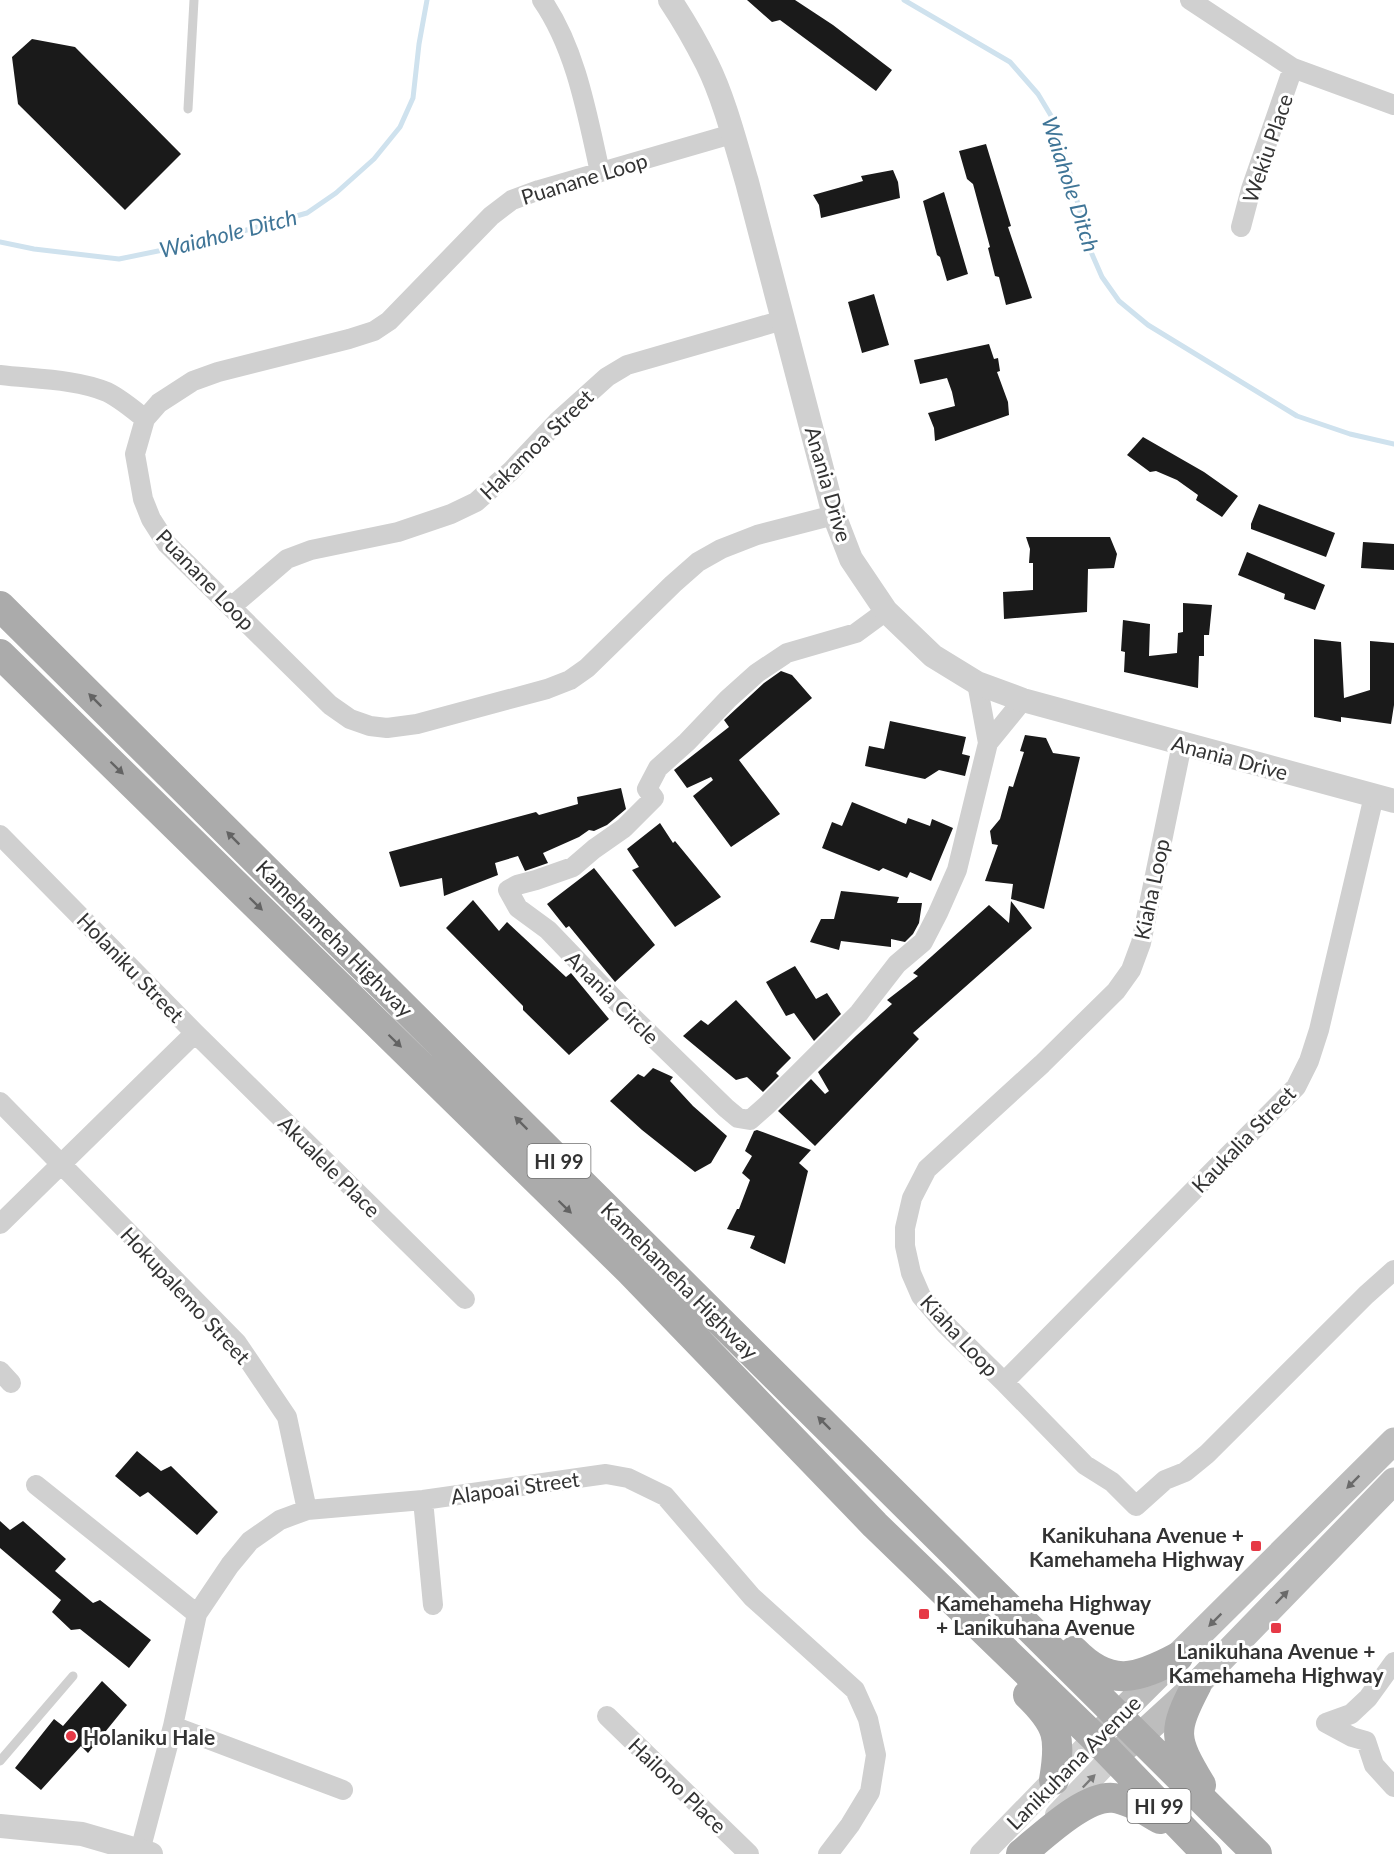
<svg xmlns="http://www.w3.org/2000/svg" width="1394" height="1854" viewBox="0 0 1394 1854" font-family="Lato,sans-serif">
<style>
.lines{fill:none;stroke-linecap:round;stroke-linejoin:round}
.stream{stroke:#cfe2ee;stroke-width:5}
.building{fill:#1a1a1a}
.service{stroke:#d0d0d0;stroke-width:9}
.minor{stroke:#d0d0d0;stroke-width:20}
.tertiary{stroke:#d0d0d0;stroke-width:24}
.secondary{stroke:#bdbdbd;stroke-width:27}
.primary{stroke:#ababab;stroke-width:30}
.oneway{fill:#636363}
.oneway2{fill:#6a6a6a}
.oneway3{fill:#7a7a7a}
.poi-dot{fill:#e63946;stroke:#fff;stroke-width:2}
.labels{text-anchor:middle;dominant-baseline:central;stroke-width:6;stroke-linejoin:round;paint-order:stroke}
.shield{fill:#fff;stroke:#707070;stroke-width:1.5}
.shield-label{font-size:20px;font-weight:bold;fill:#333}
.street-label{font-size:21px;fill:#333;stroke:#fff}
.poi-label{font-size:21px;font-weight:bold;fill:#333;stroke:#fff;text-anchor:start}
.water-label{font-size:22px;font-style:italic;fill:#3f7597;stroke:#fff}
</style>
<rect width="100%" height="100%" fill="#fff"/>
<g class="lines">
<!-- stream -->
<path class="stream" d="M904 0 1010 62 1038 94 1053 119 1072 180 1088 245 1102 277 1119 301 1148 325 1297 416 1350 434 1394 444
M0 242 34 249 119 259 207 241 307 213 336 193 374 159 400 127 413 98 419 44 427 0"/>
</g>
<!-- building -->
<path class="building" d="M747 0H795L833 25 892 70 876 91 780 20 772 22Z
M32 39 75 47 181 154 125 210 18 104 12 57Z
M986 144 1011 226 1008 227 1032 298 1006 305 999 277 995 276 988 248 990 247 973 184 967 179 959 151Z
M893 170 898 182 900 198 821 218 819 205 813 195 863 181 861 176Z
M944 192 968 274 947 281 940 257 937 255 923 201Z
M874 294 889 345 862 353 848 302Z
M989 344 994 359 998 358 1000 371 997 372 1008 402 1009 415 935 441 934 428 928 413 955 406 952 392 947 378 920 384 914 360Z
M1143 437 1204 472 1238 496 1222 517 1196 500 1198 495 1177 480 1156 471 1150 472 1127 455Z
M1259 504 1335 533 1326 557 1251 529V524Z
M1026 537H1110L1117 554 1114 568 1088 569 1087 612 1004 619 1003 592 1033 590V563H1029L1030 549Z
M1363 542 1394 544V570L1361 568Z
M1247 552 1325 585 1315 610 1284 599 1285 594 1238 575Z
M1183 603 1212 605 1209 635H1204V656H1199L1198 688 1124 672 1125 652 1121 651 1123 620 1150 624 1149 656 1177 653 1178 633 1183 632Z
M1314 639 1341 642 1344 698 1370 690V641L1394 643V705L1391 724 1341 717V722L1314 717Z
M781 671 792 675 812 698 739 760 780 814 731 847 693 796 713 780 711 777 687 788 674 770 729 727 724 720 764 683Z
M890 721 966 737 962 754 970 756 965 776 939 770 925 779 865 766 869 746 884 749Z
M1025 735 1046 738 1053 753 1080 757 1044 909 1011 899 1013 884 985 881 998 845 992 844 990 831 1000 819 1009 786 1013 787 1024 752 1020 751Z
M621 788 626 809 607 825 594 831 589 830 579 837 543 853 548 863 525 871 518 856 495 863 498 875 444 896 442 878 400 887 389 852 536 812 539 815 578 804 577 797Z
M852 802 906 824 908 818 930 826 932 819 953 828 931 881 910 872 907 878 883 868 879 871 822 848 832 822 842 826Z
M660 823 673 843 675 841 721 897 675 927 632 870 639 867 627 849Z
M594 868 655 945 615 982 569 926 566 928 547 904Z
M841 891 899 897 897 903H922L919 923 913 934 905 942 891 939V947L841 941 839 950 810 942 821 919H834Z
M473 900 499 931 507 922 566 977 571 973 609 1019 569 1055 523 1010V1006L446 928Z
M1011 901 1032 928 913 1033 919 1039 815 1146 778 1111 811 1079 825 1094 829 1091 818 1072 856 1036 892 1004 887 1000 918 976 913 973 989 905 1009 923Z
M795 966 816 999 827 993 841 1014 814 1041 794 1013 786 1016 766 982Z
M736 1000 791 1058 776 1073 779 1076 763 1092 747 1077 736 1080 683 1036 701 1020 708 1025Z
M653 1068 673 1077 670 1081 693 1106 727 1136 711 1163 695 1172 642 1130 610 1101 638 1074 644 1077Z
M757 1130 811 1150 799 1163 808 1171 785 1264 750 1248 755 1236 727 1229 737 1209H739L750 1180 742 1173 752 1156 745 1151 754 1131Z
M137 1451 161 1471 171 1466 218 1512 197 1535 148 1492 140 1497 115 1476Z
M0 1521 10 1530 23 1521 66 1559 55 1571 93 1603 100 1600 151 1640 129 1668 80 1629 71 1630 52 1612 61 1600 0 1548Z
M102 1681 127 1705 88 1753 81 1746 41 1790 15 1768 54 1719 63 1726Z"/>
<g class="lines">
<!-- service -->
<path class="service" d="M188 109 194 0
M0 1761 73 1676"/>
<!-- minor -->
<path class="minor" d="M542 0C576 49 587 114 600 172
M1190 0 1293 68 1394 105
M732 134 539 190 512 200 491 216 389 321 374 331 349 339 218 372 193 381 159 403 145 419 135 454 143 499 151 519 167 544 330 705 350 719 370 726 387 728 417 724 547 689 570 680 587 668 673 584 698 562 721 549 757 535 834 515
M1241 227 1251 189 1293 68
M0 375C33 379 77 379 107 392 121 399 133 409 145 419
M231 607 287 559 311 550 398 532 451 514 476 502 511 471 557 422 607 377 627 365 783 320
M886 611 856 633 787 653 757 673 728 699 687 742 658 768 647 789 654 798 624 828 594 849 573 867 536 880 517 885 508 890 518 908 548 930 620 1005 726 1108 738 1118 750 1120 767 1105 859 1013 897 964 923 942 938 913 957 870 988 743 1023 700
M977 683 988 743
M1182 744 1141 943 1131 970 1116 991 1042 1064 927 1169 912 1198 905 1228V1246L911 1273 921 1296 945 1324 1004 1382 1085 1465 1112 1482 1136 1506 1165 1480 1185 1472 1207 1454 1366 1295 1394 1270
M0 835 195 1033 465 1299
M0 1102 237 1343 287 1417 307 1510
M0 1224 195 1033
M0 1371 11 1383
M1004 1382 1296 1087 1309 1061 1319 1030 1374 796
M36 1485 197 1614
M423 1500 433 1605
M1394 1662 1368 1698 1351 1714 1326 1723 1352 1737 1366 1741 1374 1765 1394 1787
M607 1716 749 1854
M173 1726 343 1790
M140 1851 173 1726 197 1614 230 1565 250 1541 280 1520 307 1510 423 1500 606 1474 628 1478 665 1496 752 1597 855 1690 868 1719 876 1755 870 1792 850 1825 828 1854"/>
<!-- tertiary -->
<path class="tertiary" d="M670 0C684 21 696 42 707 64 724 98 736 145 747 182L834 515 851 559 886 611 933 656 977 683 1023 700 1394 801
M1057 1815 1112 1757
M0 1826 82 1834 151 1854
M982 1854 1095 1738"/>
<!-- secondary -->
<path class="secondary" d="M1102 1731 1394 1441
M1112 1757 1139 1737 1197 1684 1394 1481"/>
<!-- primary -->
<path class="primary" d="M0 606 1257 1854
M0 654 631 1272 875 1525 1095 1738 1207 1854
M1074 1651C1110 1688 1137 1679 1178 1657
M1197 1684C1172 1732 1173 1738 1201 1785
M1028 1695C1059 1725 1061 1738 1054 1780
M1021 1854C1042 1837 1086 1794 1114 1798 1130 1800 1146 1811 1160 1819"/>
</g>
<!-- one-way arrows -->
<defs><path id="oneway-solid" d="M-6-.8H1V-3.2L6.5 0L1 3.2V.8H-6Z" transform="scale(1.5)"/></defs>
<g class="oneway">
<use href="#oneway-solid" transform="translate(95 700) rotate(-135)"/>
<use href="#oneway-solid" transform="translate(117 768) rotate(44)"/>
<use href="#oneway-solid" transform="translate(233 838) rotate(-135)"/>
<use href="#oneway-solid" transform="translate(256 904) rotate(44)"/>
<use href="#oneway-solid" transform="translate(395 1041) rotate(44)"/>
<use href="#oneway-solid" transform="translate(521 1123) rotate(-135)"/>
<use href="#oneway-solid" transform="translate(565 1207) rotate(44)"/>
<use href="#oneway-solid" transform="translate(824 1423) rotate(-135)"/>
</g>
<g class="oneway2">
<use href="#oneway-solid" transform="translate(1353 1482) rotate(135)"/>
<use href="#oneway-solid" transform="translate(1282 1597) rotate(-46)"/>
<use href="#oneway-solid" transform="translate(1215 1620) rotate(135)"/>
</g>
<use class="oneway3" href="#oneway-solid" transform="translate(1089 1781) rotate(-46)"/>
<!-- markers -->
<g class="poi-dot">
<rect x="1250" y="1540" width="12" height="12" rx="3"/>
<rect x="918" y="1608" width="12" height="12" rx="3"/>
<rect x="1270" y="1622" width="12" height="12" rx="3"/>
<circle cx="71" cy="1736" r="6"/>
</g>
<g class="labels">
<!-- shield labels -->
<g class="shield">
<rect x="527.5" y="1144" width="63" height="34" rx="4.5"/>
<rect x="1127.5" y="1789" width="63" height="34" rx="4.5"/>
</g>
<g class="shield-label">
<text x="559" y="1161">HI 99</text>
<text x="1159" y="1806">HI 99</text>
</g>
<!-- street labels -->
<g class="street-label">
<text transform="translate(1267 148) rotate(-71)">Wekiu Place</text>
<text transform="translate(584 178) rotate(-17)">Puanane Loop</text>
<text transform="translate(536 444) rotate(-44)">Hakamoa Street</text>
<text transform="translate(829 484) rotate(74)">Anania Drive</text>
<text transform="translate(206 579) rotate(46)">Puanane Loop</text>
<text transform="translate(1230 757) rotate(15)">Anania Drive</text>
<text transform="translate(1151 889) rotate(-78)">Kiaha Loop</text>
<text transform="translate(335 938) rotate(45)">Kamehameha Highway</text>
<text transform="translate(131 967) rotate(46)">Holaniku Street</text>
<text transform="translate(613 997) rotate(45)">Anania Circle</text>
<text transform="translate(1243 1139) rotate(-46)">Kaukalia Street</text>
<text transform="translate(330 1166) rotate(45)">Akualele Place</text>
<text transform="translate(680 1280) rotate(45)">Kamehameha Highway</text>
<text transform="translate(186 1295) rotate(47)">Hokupalemo Street</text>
<text transform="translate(960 1335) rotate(47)">Kiaha Loop</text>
<text transform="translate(515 1487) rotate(-8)">Alapoai Street</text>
<text transform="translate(1073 1762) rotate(-45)">Lanikuhana Avenue</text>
<text transform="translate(678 1785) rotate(44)">Hailono Place</text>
</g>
<!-- poi labels -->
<g class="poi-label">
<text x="1244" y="1534" text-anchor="end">Kanikuhana Avenue +<tspan x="1244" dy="24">Kamehameha Highway</tspan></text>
<text x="936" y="1602">Kamehameha Highway<tspan x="936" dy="24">+ Lanikuhana Avenue</tspan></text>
<text x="1276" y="1650" text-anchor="middle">Lanikuhana Avenue +<tspan x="1276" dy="24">Kamehameha Highway</tspan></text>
<text x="83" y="1736">Holaniku Hale</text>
</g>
<!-- water labels -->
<g class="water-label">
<text transform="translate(1071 184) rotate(72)">Waiahole Ditch</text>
<text transform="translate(228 233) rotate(-14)">Waiahole Ditch</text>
</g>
</g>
</svg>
